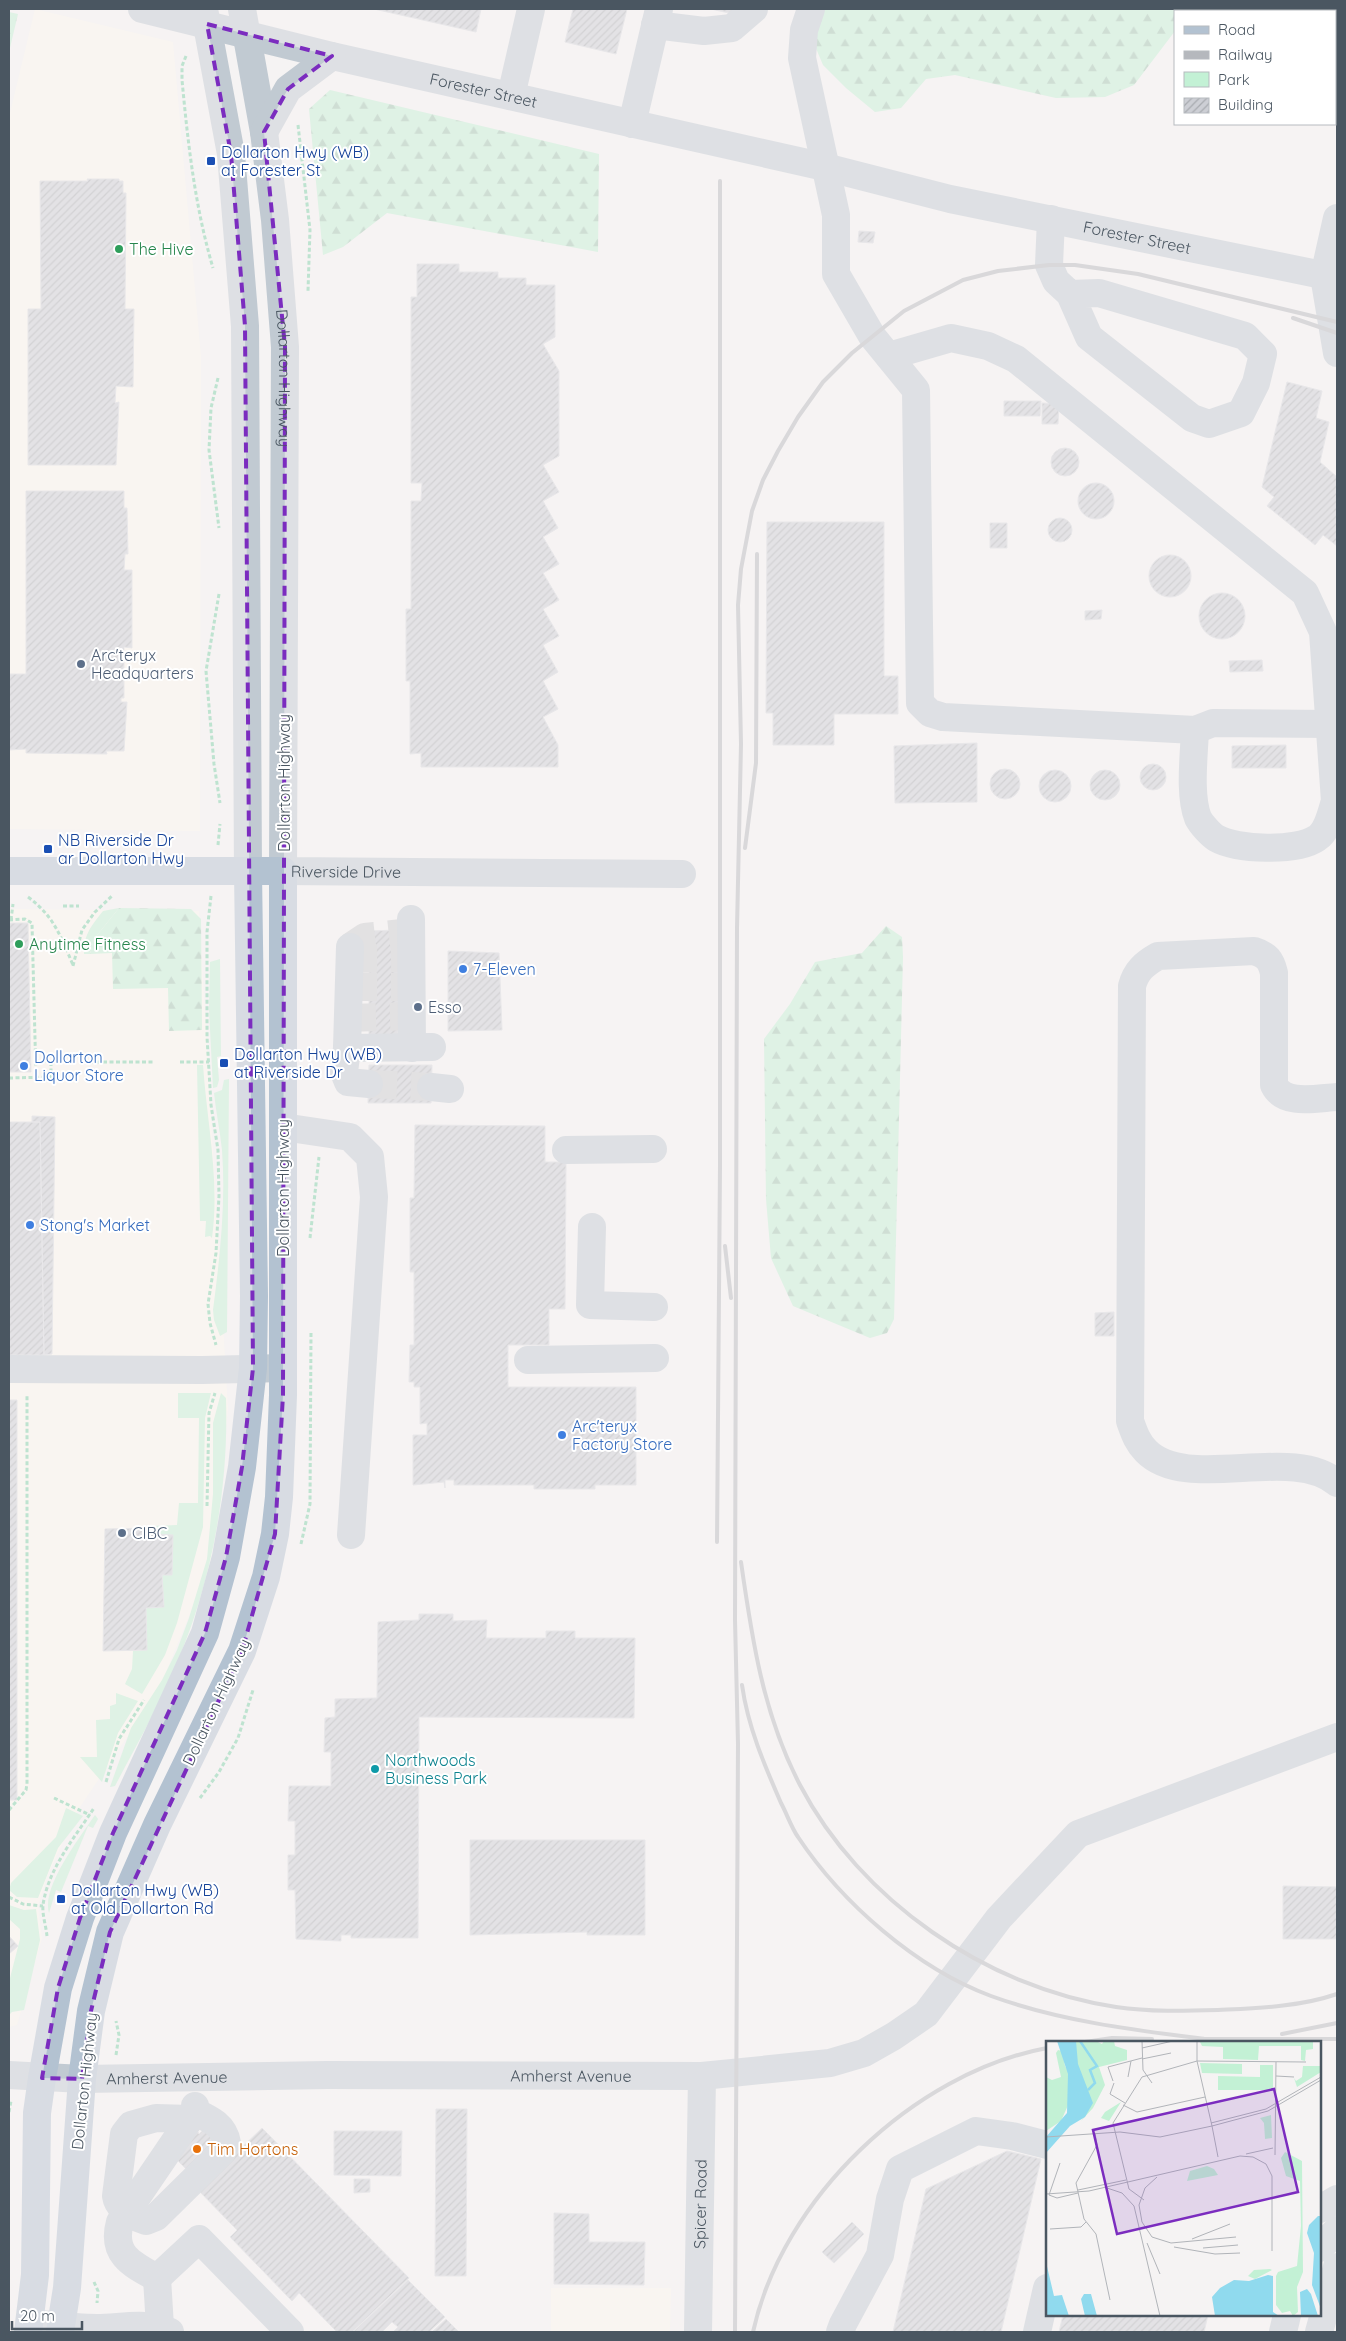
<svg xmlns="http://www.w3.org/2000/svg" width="1346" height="2341" viewBox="0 0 1346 2341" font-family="Quicksand,sans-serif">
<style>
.commercial{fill:#fdf9ef}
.green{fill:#c3f1d5}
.forest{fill:url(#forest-firs)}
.building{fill:url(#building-hatch);stroke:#d7d9de}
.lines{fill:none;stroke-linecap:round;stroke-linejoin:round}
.minor-tunnel{stroke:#caccce;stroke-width:28;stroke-dasharray:28 14;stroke-linecap:butt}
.path{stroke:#7ad0a6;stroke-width:3;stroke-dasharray:4 2.5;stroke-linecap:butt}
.minor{stroke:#c1cad2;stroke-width:28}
.major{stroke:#b3c2d1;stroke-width:28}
.rail{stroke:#b5b8bd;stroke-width:4}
.marked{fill:none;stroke:#7b2cbf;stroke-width:4;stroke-dasharray:10 6;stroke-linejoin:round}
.transit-dot{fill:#1a4fb4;stroke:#fff;stroke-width:2}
.leisure-dot{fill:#2e9e5b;stroke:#fff;stroke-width:2}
.service-dot{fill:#5c6f8a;stroke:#fff;stroke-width:2}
.shop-dot{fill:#3f7fe0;stroke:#fff;stroke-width:2}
.culture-dot{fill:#0f9aa8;stroke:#fff;stroke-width:2}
.food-dot{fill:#e8710a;stroke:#fff;stroke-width:2}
.labels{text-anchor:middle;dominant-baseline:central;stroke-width:4;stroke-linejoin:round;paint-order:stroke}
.street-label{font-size:16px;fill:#4a5661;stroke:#fff}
.transit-label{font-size:16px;fill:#164399;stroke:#fff;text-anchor:start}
.leisure-label{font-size:16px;fill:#27864d;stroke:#fff;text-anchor:start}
.service-label{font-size:16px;fill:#4e5e75;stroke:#fff;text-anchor:start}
.shop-label{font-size:16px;fill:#366cbe;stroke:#fff;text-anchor:start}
.culture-label{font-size:16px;fill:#0d838f;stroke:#fff;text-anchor:start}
.food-label{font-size:16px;fill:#c56008;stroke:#fff;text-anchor:start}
.inset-river{fill:none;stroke:#90daee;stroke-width:2.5}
.inset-road{fill:none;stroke:#b1b4b9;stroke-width:1}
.view{fill:#7b2cbf;fill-opacity:0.15;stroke:#7b2cbf;stroke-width:2.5}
.inset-edge{fill:none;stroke:#4a5661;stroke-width:2.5}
</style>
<defs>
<pattern id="forest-firs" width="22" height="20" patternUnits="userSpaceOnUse" patternTransform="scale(1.25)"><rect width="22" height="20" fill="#c3f1d5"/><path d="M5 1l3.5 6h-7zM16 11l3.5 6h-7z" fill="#a0c6b0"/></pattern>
<pattern id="building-hatch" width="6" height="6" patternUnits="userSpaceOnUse" patternTransform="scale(1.25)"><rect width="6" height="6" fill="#cdcfd5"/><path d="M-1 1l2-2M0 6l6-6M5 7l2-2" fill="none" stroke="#a8abb0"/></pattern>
</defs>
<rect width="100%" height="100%" fill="#f5f3f3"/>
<!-- commercial -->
<path class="commercial" d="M35 9 173 42 201 357 200 831 9 829V117Z
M9 909 199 911 228 1409 211 1563 158 1691 76 1813 47 1877 38 1906 42 1938 17 2025 9 2027Z
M551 2288H671L670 2332H551Z"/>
<!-- green -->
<path class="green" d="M119 908 94 939 90 954H84C83 935 92 925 103 911Z
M220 959 221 1056 217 1057 219 1080 217 1087 213 1088 209 1009 210 962Z
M197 1065H203C207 1123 220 1180 212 1238L210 1236 205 1237 206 1221H200Z
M229 1079 227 1332 220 1336 214 1320 213 1310C220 1256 226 1203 222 1150 220 1131 216 1112 214 1093L222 1090 224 1080Z
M178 1393H211L205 1418 203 1527 177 1623 165 1655 142 1694 125 1684 132 1669 133 1651 147 1650 146 1608 164 1607 162 1575H171L173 1535 151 1534 152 1526 177 1525 179 1503H198L199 1418H178Z
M221 1393 226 1398C229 1495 210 1592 169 1681 153 1717 133 1751 115 1786L110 1787 131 1728 162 1680 177 1650 189 1618 207 1559 213 1494V1423Z
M116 1693 138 1701 118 1733 102 1782 80 1757H97L96 1720 110 1719V1706L116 1704Z
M66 1808 83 1816 58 1848 38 1898 17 1897 9 1890 11 1883 56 1837Z
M95 1815 98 1819 93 1828 88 1826 61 1892 56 1890 49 1913C41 1887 81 1836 95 1815Z
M9 1905 24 1910 36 1909 40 1940 24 2010 12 2012 9 2015V1982L20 1939V1929L9 1919Z"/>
<!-- forest -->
<path class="forest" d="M818 9H1190L1188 11H1175V31L1134 85 1105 97 1056 98 955 75 926 79 901 108 875 112 846 88 823 65 810 34Z
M9 12 18 14 9 52Z
M330 90 599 154 598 252 387 213 343 247 323 255 309 109Z
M119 908 191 909 201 919 202 1030 169 1031 168 988 113 989 112 953 90 954 94 939Z
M886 926 902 937 903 957 894 1319 887 1333 870 1338 793 1306 771 1258 766 1199 764 1039 790 1004 815 962 862 953Z"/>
<!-- building -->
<path class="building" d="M374 9H481L476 32Z
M573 9H627L616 54 565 42Z
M711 9H739L738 15Z
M87 179H119V181H123V193H126L125 309H134L133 387 116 386 115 403 119 402 116 465H28V309H41L40 181H88Z
M859 231 875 232 873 243 858 242Z
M417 264H459V272H498V278H526V285H555V337L543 344 559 371V456L543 465 559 492 543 501 558 528 543 537 559 564 543 573 559 600 543 609 559 636 543 645 558 672 543 681 558 709 543 717 558 745V767H421V753L410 754V681H406V609H411V501H421L422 483H411V297H417Z
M1287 382 1322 391 1316 418 1329 422 1320 462 1337 477V546L1323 535 1315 545 1267 506 1274 497 1262 487Z
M1004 401H1041L1040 416H1004Z
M1042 403 1059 404 1058 424H1042Z
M1051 462a14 14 0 1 1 28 0a14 14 0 1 1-28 0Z
M1078 501a18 18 0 1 1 36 0a18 18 0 1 1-36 0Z
M26 491H124V508H127L128 554H125L124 570H132V648L124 647V698H121V702H127L124 751H106L107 754 26 753V749L9 750V674H26Z
M1048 530a12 12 0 1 1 24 0a12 12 0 1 1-24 0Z
M767 522H884V676H898V714H834V745H773V713H766Z
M990 523H1007V548H990Z
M1149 576a21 21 0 1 1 42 0a21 21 0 1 1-42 0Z
M1199 616a23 23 0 1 1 46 0a23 23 0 1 1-46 0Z
M1102 610 1101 619 1085 620V611Z
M1262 660 1263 671 1230 672 1229 661Z
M977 743V802L895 803 894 746Z
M1286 745V768H1232V746Z
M1140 777a13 13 0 1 1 26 0a13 13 0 1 1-26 0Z
M990 784a15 15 0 1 1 30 0a15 15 0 1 1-30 0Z
M1090 785a15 15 0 1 1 30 0a15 15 0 1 1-30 0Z
M1039 786a16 16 0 1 1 32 0a16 16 0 1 1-32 0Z
M9 923H28L31 1072H9Z
M399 930 398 1041 369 1042V931Z
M448 951 499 953 502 1030 448 1031Z
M369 1065H432L431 1103H368Z
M32 1116 55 1117 52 1354 44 1355 40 1122H32Z
M9 1122H40L44 1355H9Z
M415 1125 545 1126V1162H566L565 1309H549V1345H508V1387H636V1485H595V1489H534V1485H454V1480H445V1488L444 1482 413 1485V1435H427V1423L420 1424V1387H414V1382H409L410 1345H414V1272H410V1198H414Z
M1114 1312V1336H1095V1313Z
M9 1400H17V1800H9Z
M151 1528V1534L173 1535 172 1575H162L164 1607 146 1608 147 1650 103 1651 105 1529Z
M419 1614H453V1621L487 1620 486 1638H546V1631H575V1638H635L634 1718 419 1717 418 1938H351V1935H341V1941L296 1939 295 1890H288V1855H295V1821H288L289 1786H331V1752H324L325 1718 335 1717V1699L377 1698 378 1622 419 1620Z
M470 1840H645V1935H587V1932L470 1935Z
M1283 1886 1337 1887V1939H1283Z
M9 1936 18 1946 9 1954Z
M436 2109H467L466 2276H435Z
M206 2127 220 2141 189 2172 174 2157 198 2132 199 2134Z
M262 2128 409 2278 352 2332H337L299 2293 292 2301 230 2237 237 2230 198 2190Z
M334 2131H402L401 2176 334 2175Z
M1007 2151 1041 2159 1001 2332H893L926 2189Z
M354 2179H370V2192L354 2193Z
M554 2213 589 2214V2242H645L644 2285 554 2284Z
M852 2222 864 2234 834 2263 822 2252Z
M408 2280 445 2317 429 2332H393L398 2327 392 2322 382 2332H353Z
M1063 2315H1208L1204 2332H1059Z
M446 2319 459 2332H432Z"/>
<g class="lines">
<!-- minor-tunnel -->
<path class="minor-tunnel" d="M350 947 365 937 411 932
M349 959 411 958
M349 987H412
M348 1018 412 1016
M369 1084 431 1087"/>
<!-- path -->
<path class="path" d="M186 56 182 66V80C188 144 195 207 213 268
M298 125 310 230 308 291
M218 378 211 408 209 450 219 528
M219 594 206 671 214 764 220 803
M218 845 220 824
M211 896 207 932V1037L211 1105 218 1150 219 1196 216 1253 208 1304 210 1323 216 1345
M28 897C54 916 61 937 73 965
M63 906H79
M9 920 25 919 32 923 36 1077
M11 920 13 904
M73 966 82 930 95 912 112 896
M35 1061 59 1062
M51 1062V1081
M90 1062H155
M180 1062H209
M9 1078 51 1077
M310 1238 319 1157
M207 1506 209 1413 215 1393
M301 1544 310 1504 311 1332
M106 1782 119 1739 144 1700
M54 1798 90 1815
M200 1798 219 1772 238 1738 253 1690
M9 1810 26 1790 27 1784V1394
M9 1897 23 1904 43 1906
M47 1936C46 1926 42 1914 43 1905 48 1869 75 1837 94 1808
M116 2055 119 2035 116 2021
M9 2112 11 2101
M94 2282 98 2291 97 2303"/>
<!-- minor -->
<g class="minor">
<path id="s1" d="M142 9 332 56 825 167 950 199 1337 278"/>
<path d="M204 9 231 154 245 326 248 872"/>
<path id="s2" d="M242 9 264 132 275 220 285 347 283 871 682 874"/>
<path d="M811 9 804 30 802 58 836 215V274L872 336 916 390 920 703 930 713 943 717 1195 730 1213 723 1330 724"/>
<path d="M655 25 704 31 732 28 754 9"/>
<path d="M511 96 531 9"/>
<path d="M632 124 659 9"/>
<path d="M264 132 288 89 332 56"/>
<path d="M1337 218 1324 276 1337 353"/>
<path d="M1051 219 1049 265 1056 281 1070 294 1089 337 1192 418 1209 424 1241 413 1256 383 1263 354 1245 336 1099 293 1070 294"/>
<path d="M889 356 951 338 988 346 1016 359 1305 593 1323 632 1335 801C1331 813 1328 831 1317 838 1297 852 1237 850 1216 838 1211 835 1201 824 1198 818 1189 795 1194 756 1195 730"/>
<path d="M411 919 412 1048"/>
<path d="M350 947 347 1048 344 1072 348 1082 369 1084"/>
<path d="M347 1048 432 1047"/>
<path d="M431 1087 450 1089"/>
<path d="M1337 1097C1317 1098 1284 1106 1274 1085V973C1271 960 1267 955 1254 951L1158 956C1144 964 1136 971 1132 986L1130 1421C1134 1432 1137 1442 1146 1451 1187 1493 1292 1444 1337 1483"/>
<path d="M283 1127 350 1137 370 1157 374 1197 351 1535"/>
<path d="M566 1150 653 1149"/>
<path d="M592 1227 590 1305 654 1307"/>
<path d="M528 1360 655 1358"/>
<path d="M9 1369 202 1370 283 1368"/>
<path id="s3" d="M9 2075 82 2079 327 2075 702 2076 830 2063 864 2053 894 2036 926 2014 999 1918 1078 1834 1337 1737"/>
<path d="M190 2119 156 2118 131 2125 124 2134 116 2196C118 2210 134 2217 146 2221L156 2217 222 2152 227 2143C224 2125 210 2119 195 2112"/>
<path d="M1320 2209 1337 2199"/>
<path d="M1320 2248 1337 2230"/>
<path d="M157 2278C131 2264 111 2254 120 2222L190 2119 195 2112V2106"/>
<path d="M157 2278 199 2239 290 2332"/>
<path d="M157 2278 160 2327"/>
<path d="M30 2323C52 2325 75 2328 97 2328 121 2328 147 2321 170 2332"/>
<path id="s4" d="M698 2332 702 2076"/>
<path d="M840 2332 843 2324 880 2255 890 2199 900 2169 976 2131 1012 2136 1047 2145"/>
<path d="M1037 2332 1047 2288"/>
<path d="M1283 2332 1287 2315"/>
<path d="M1319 2332 1337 2267"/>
</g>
<!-- major -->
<path class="major" d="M9 871H283V1395L279 1497 275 1534 266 1577 242 1651 157 1825 110 1932 91 2011 82 2079 67 2288 60 2332
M28 2332 35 2275 37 2113 42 2078 58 1988 80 1918 113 1833 205 1633 226 1557 242 1467 253 1368 254 1296 248 872"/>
<!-- rail -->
<path class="rail" d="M1293 318 1337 333
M745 848 756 763 757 554
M725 1246 731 1298
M717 1542 720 1166V181
M741 1562C752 1639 763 1714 800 1785 860 1900 987 1988 1116 2007 1150 2012 1184 2011 1218 2010 1258 2008 1299 2007 1337 1994
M742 1685C748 1727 764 1764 781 1803 787 1814 791 1827 798 1837 842 1903 916 1968 991 1996 1060 2021 1133 2030 1205 2039
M1282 2034 1337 2023
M1200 2039H1337
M1085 2042 1112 2038 1152 2039
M735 2332 738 1744 735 1620 737 928 741 744 738 605 741 569 752 511 763 480 778 451 798 417 823 382 852 353 904 311 963 280 998 271 1049 265H1075L1138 274 1337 322
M753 2332C782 2199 913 2073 1047 2048"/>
</g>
<!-- marked area -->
<path d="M0 0H1346V2341H0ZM207 24 332 56 288 89 264 132 285 347 283 1395 275 1534 242 1651 110 1932 91 2011 82 2079 42 2078 58 1988 80 1918 113 1833 205 1633 226 1557 242 1467 253 1368 245 326 231 154Z" fill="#f5f3f3" fill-opacity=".55" fill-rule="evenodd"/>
<path class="marked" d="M207 24 332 56 288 89 264 132 285 347 283 1395 275 1534 242 1651 110 1932 91 2011 82 2079 42 2078 58 1988 80 1918 113 1833 205 1633 226 1557 242 1467 253 1368 245 326 231 154Z"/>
<!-- markers -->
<g class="transit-dot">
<rect x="206" y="156" width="10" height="10" rx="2.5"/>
<rect x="43" y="844" width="10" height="10" rx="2.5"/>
<rect x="219" y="1058" width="10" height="10" rx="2.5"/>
<rect x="56" y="1894" width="10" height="10" rx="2.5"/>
</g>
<g class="leisure-dot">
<circle cx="119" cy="249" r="5"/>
<circle cx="19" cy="944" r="5"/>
</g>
<g class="service-dot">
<circle cx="81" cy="664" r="5"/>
<circle cx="418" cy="1007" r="5"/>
<circle cx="122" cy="1533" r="5"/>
</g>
<g class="shop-dot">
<circle cx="463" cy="969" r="5"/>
<circle cx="24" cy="1066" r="5"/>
<circle cx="30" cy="1225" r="5"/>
<circle cx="562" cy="1435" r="5"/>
</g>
<circle class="culture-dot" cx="375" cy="1769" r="5"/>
<circle class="food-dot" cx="197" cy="2149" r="5"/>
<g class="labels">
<!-- street labels -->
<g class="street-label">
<text stroke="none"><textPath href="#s1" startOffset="351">Forester Street</textPath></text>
<text stroke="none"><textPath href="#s1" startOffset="1021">Forester Street</textPath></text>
<text stroke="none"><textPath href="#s2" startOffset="372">Dollarton Highway</textPath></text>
<text transform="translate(284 783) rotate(-90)">Dollarton Highway</text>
<text stroke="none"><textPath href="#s2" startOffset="928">Riverside Drive</textPath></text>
<text transform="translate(283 1188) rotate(-90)">Dollarton Highway</text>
<text transform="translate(216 1702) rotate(-65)">Dollarton Highway</text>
<text stroke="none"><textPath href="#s3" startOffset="158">Amherst Avenue</textPath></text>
<text stroke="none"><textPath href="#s3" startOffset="562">Amherst Avenue</textPath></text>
<text transform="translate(84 2081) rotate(-84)">Dollarton Highway</text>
<text stroke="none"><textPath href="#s4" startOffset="128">Spicer Road</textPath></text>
</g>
<!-- transit labels -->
<g class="transit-label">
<text x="221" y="152">Dollarton Hwy (WB)<tspan x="221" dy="18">at Forester St</tspan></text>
<text x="58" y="840">NB Riverside Dr<tspan x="58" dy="18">ar Dollarton Hwy</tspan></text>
<text x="234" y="1054">Dollarton Hwy (WB)<tspan x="234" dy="18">at Riverside Dr</tspan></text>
<text x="71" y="1890">Dollarton Hwy (WB)<tspan x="71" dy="18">at Old Dollarton Rd</tspan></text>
</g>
<!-- leisure labels -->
<g class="leisure-label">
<text x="129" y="249">The Hive</text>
<text x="29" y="944">Anytime Fitness</text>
</g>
<!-- service labels -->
<g class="service-label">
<text x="91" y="655">Arc'teryx<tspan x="91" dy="18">Headquarters</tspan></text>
<text x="428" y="1007">Esso</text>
<text x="132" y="1533">CIBC</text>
</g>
<!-- shop labels -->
<g class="shop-label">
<text x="473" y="969">7-Eleven</text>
<text x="34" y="1057">Dollarton<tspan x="34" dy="18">Liquor Store</tspan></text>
<text x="40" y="1225">Stong's Market</text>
<text x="572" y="1426">Arc'teryx<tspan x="572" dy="18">Factory Store</tspan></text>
</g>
<!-- culture labels -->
<g class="culture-label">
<text x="385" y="1760">Northwoods<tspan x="385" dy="18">Business Park</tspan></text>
</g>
<!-- food labels -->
<g class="food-label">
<text x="207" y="2149">Tim Hortons</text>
</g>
</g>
<!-- overview -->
<g transform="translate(1046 2041)">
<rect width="275" height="275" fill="#f5f3f3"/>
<path d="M28 0H50L56 3 58 0H68L69 5 81 9V19L53 26 59 44 47 67 35 80 44 67 32 28ZM267 0V8L260 9 259 20 255 19V5H213L212 19 177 18V6L156 5 154 1ZM12 9 16 10 19 25 24 34 23 62 15 80 0 90V36L6 39 15 36 10 12ZM154 22 196 23V33L156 32ZM214 24H227V49H172V35L214 36ZM257 25H275V31L251 46 248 37 250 40 256 36ZM75 61 63 80 55 77 59 71ZM225 74 226 97 219 98 218 82 214 77ZM239 111 256 120 257 231 251 246 252 271 247 275 244 270 236 272 230 264V235L232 231 251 225 255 185 254 140 240 135 235 117ZM161 125 168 128 172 134 141 140 144 130ZM208 229 224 228 226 229 209 238 202 235Z" fill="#c3f1d5"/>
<path d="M11 0H30L32 23 47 62 39 76 24 85 0 112V96L21 72 22 33ZM272 175H275V268L266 244 268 212 261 192 263 184ZM0 221 8 255 16 254 23 275H0ZM222 234 227 235V271L233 275H169L166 256 174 247 188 239 203 240ZM261 248 265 253 272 275H255L254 251ZM38 253H45L51 275H39L35 258Z" fill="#90daee"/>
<path class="inset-river" d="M34 0 51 25 44 29 49 42 42 49"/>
<path class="inset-road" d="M96 0 97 29 106 42M96 7 127 0M96 18 125 12M230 35 248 36M82 36 85 20M67 40 62 26 96 17M68 42 64 53 79 62M77 64 91 71 159 56M165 82 220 68 275 36M49 92 51 104 30 142 38 178 50 193 64 259M0 96 74 91 114 96 166 85 151 20V0M200 113 227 107M229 114 230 21M172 116 166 85 222 70 275 39M14 122 3 154 11 157 32 152M111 136 99 147 93 164 96 181 106 196 125 202 190 196M61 147 76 152 88 165 114 275M32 149 80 139M0 153 43 150 194 115 207 116 220 123 226 135V210M98 159 83 148 67 82 96 36 151 20 260 21M4 188 35 186 40 181M146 198 184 183M101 202 114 233M128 206 169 213 194 212M157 207 192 204"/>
<path class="view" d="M228 48 252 151 71 193 47 89Z"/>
<rect width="275" height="275" class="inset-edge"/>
</g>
<!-- border -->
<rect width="1346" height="2341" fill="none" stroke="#4a5661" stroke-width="20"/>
<!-- legend -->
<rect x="1174" y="10" width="162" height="115" fill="#ffffff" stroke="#b7bbc0"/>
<rect x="1184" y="26" width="25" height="8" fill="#b3c2d1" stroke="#b7bbc0"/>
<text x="1218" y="35" font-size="15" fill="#4a5661">Road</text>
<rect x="1184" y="51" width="25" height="8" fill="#b5b8bd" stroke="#b7bbc0"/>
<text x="1218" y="60" font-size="15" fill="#4a5661">Railway</text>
<rect x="1184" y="72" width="25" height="15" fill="#c3f1d5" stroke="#b7bbc0"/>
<text x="1218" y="85" font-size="15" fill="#4a5661">Park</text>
<rect x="1184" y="98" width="25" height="15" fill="url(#building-hatch)" stroke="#b7bbc0"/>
<text x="1218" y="110" font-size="15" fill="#4a5661">Building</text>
<!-- scale -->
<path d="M12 2321v8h70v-8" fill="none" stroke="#4a5661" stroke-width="2.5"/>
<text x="20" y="2321" font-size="15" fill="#4a5661" stroke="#ffffff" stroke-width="4" paint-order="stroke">20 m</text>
</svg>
